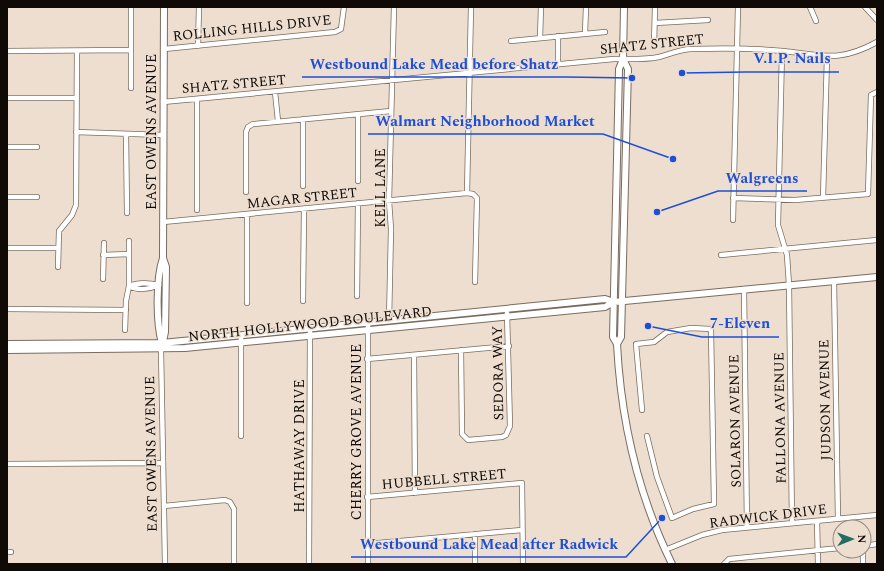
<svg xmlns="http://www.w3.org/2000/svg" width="884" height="571" viewBox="0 0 884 571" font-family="Spectral,serif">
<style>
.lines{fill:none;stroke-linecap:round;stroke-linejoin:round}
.minor-casing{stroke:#796c60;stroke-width:6}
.major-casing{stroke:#796c60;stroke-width:8}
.minor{stroke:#fff;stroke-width:4.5}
.major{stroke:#fff;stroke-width:6}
.labels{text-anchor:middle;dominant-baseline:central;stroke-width:3;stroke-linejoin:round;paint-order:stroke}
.street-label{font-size:14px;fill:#0f0a06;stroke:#edded0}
.leader{fill:none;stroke:#1d4ed8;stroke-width:1.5}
.callout-dot{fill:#1d4ed8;stroke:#edded0;stroke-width:1.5}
.callout-label{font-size:15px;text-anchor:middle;font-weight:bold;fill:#1d4ed8;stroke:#edded0;stroke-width:3;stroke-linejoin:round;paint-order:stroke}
</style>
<rect width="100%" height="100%" fill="#edded0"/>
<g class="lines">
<defs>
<path id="minor" d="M471 7 467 193 473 194 477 198 475 282
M810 7 816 21
M865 7 877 20
M655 23 708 20
M585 34 586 7
M558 36V65
M540 38 541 7
M511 41 605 32
M654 45 655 7
M198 46 199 7
M164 49 335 32 341 29 344 7
M7 51 131 50
M782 51 778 225 787 255 789 285 792 523
M131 88V7
M275 92 278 121
M7 98H76
M197 99V210
M163 102 614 59C629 59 644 60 659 57 670 54 681 49 692 49 722 48 753 48 783 51 823 55 839 63 877 42
M303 119V186
M76 132 163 135
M126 135 127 213
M7 147H37
M358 181V114
M246 192V132L248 127 253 124 391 111
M7 197H37
M733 198 795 200 868 194 871 95 877 92
M823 198 827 57
M733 220 738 7
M163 222 467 193
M7 248H57
M103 255 129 254
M721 255 877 240
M58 267 59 231 72 215 76 205 77 51
M103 279 104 243
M834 281 838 519
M129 286C138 291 150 289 159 285
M129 286C138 282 150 283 159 285
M744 289 747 527
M357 296 358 203
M303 301 304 209
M247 303V214
M7 309 126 310
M389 321 391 229 389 201 394 7
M125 330 126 301 129 286V241
M241 335V436
M161 350 165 564
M461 350 462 434 468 440 502 437 506 435 510 426 507 313
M414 355 415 493
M367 359 509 346
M642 410 636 344 654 342 667 332 691 328 711 329 714 504 693 509 672 518 657 477 647 436
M7 464 162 463
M367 497 522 483 523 564
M164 506 225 500 230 502 234 509V564
M817 521 818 564
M475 534V564
M367 544 522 530
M864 546 877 544
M665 550 702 535 722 530 877 515
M863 551V564
M7 552H11
M309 564 310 329
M368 564V323
M724 564 729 559 840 548"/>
<path id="major" d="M624 7 623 59 619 69 613 337 617 344C621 421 638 495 672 564
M162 343C156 323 156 278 163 258
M7 344 162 343 605 299 614 302 877 277
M617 344 621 337 628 69 623 59
M162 346 165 332 166 267 163 258 164 7
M7 350 185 348 605 307 614 302"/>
</defs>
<!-- minor casing -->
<use href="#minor" class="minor-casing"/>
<!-- major casing -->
<use href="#major" class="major-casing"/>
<!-- minor -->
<use href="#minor" class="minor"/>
<!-- major -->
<use href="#major" class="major"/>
</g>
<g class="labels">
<!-- street labels -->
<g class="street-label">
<text transform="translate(252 28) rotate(-6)">ROLLING HILLS DRIVE</text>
<text transform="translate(652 44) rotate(-6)">SHATZ STREET</text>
<text transform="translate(234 84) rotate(-5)">SHATZ STREET</text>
<text transform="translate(151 132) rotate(-90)">EAST OWENS AVENUE</text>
<text transform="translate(380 188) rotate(-90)">KELL LANE</text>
<text transform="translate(302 198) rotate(-6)">MAGAR STREET</text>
<text transform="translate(310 324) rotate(-6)">NORTH HOLLYWOOD BOULEVARD</text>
<text transform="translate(498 373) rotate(-91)">SEDORA WAY</text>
<text transform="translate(825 400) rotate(-91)">JUDSON AVENUE</text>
<text transform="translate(780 418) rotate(-91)">FALLONA AVENUE</text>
<text transform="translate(735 421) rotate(-91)">SOLARON AVENUE</text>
<text transform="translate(356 432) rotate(-90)">CHERRY GROVE AVENUE</text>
<text transform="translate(299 446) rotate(-90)">HATHAWAY DRIVE</text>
<text transform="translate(151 454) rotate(-91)">EAST OWENS AVENUE</text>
<text transform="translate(444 479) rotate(-5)">HUBBELL STREET</text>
<text transform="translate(768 516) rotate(-7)">RADWICK DRIVE</text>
</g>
</g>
<!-- callouts -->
<path class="leader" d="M682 73L745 72H839M632 78L567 77H302M673 159L603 134H368M657 212L718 191H807M648 326L702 337H779M662 518L626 557H351"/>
<g class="callout-dot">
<circle cx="682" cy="73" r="4"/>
<circle cx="632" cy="78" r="4"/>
<circle cx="673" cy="159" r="4"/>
<circle cx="657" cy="212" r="4"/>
<circle cx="648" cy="326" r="4"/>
<circle cx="662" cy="518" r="4"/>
</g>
<g class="callout-label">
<text x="792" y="63">V.I.P. Nails</text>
<text x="434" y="69">Westbound Lake Mead before Shatz</text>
<text x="485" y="126">Walmart Neighborhood Market</text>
<text x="762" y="183">Walgreens</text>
<text x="740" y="328">7-Eleven</text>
<text x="489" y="549">Westbound Lake Mead after Radwick</text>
</g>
<!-- border -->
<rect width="884" height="571" fill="none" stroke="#0f0a06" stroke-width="16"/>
<!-- north arrow -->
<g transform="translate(852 539) rotate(89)"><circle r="19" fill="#edded0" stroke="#94897f"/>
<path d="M0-3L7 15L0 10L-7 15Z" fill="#246c62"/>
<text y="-6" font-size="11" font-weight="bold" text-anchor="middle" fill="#0f0a06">N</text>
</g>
</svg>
